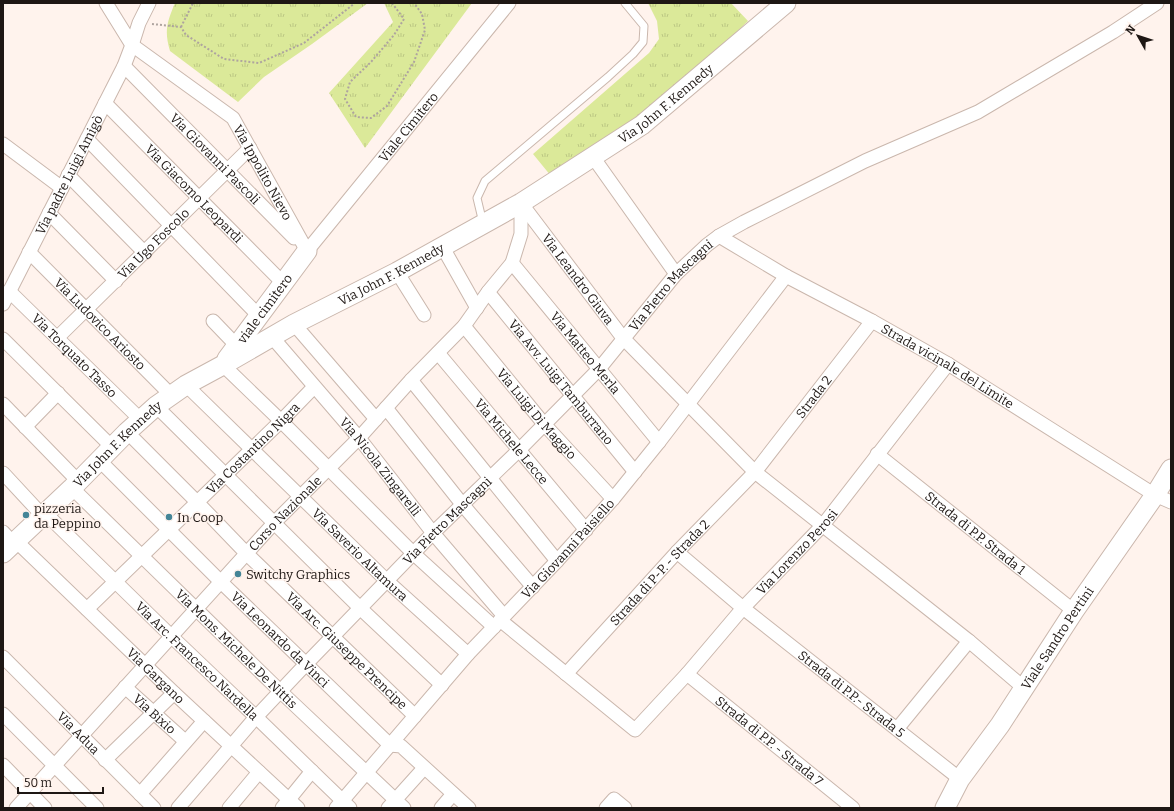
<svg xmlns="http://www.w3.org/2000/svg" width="1174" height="811" viewBox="0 0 1174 811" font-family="Bitter,serif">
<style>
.park{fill:url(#park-tufts)}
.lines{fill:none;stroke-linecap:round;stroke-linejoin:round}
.lane-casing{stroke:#cab7ad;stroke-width:9}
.street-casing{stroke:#cab7ad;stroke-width:15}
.secondary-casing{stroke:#cab7ad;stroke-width:21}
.path{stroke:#aea49f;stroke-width:2;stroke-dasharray:2 2;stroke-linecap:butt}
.lane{stroke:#fff;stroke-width:7}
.street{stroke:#fff;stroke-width:13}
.secondary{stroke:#fff;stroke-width:19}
.poi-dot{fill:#448597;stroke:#fff3ed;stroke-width:1.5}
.labels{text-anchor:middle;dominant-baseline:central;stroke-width:3;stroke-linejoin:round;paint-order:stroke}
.street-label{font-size:13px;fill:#1e1714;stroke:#fff3ed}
.poi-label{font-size:13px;fill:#1e1714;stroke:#fff3ed;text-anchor:start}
</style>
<defs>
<pattern id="park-tufts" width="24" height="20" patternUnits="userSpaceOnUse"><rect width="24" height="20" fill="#dbe999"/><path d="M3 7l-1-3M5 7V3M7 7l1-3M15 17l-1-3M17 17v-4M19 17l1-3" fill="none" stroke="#bcc783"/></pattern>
</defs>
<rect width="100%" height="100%" fill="#fff3ed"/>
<!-- park -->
<path class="park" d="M175 3H368L312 44 264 77 238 102 170 51C164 31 167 22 175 3Z
M384 3H472L365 148 329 93 393 22Z
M648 3H731L748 21 681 85 638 122 551 176 533 154 649 53 659 39 657 21Z"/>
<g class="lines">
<defs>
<path id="lane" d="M483 223 477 198 485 181 608 77 633 54 643 42 644 26 625 3"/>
<g id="street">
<path id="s1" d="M106 3 132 45 233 118 307 251"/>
<path id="s2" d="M124 66 294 238"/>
<path id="s3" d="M105 103 283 283"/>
<path d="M87 139 259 316"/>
<path d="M3 144 62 188"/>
<path d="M593 157 676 274"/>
<path d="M68 175 145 253"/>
<path id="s4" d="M521 203 623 338 755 472 969 641 1024 688"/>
<path d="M49 213 116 281"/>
<path id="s5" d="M719 236 786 276 872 321 948 364 1155 495 1171 502"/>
<path d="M442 246 477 308"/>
<path id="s6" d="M307 251 509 3"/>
<path id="s7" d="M29 252 171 395"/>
<path id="s8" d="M512 263 659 442"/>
<path d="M397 272 424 315"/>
<path id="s9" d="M9 291 141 420"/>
<path id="s10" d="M488 292 635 472"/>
<path id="s11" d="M3 304 124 66 132 45 139 23 149 3"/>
<path d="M213 321 237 346"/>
<path d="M294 324 376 419"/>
<path id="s12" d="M464 326 544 424 613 499"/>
<path id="s13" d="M272 337 359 438 433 533 504 616"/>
<path id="s14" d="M57 338 250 148"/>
<path d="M3 339 112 447"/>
<path id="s15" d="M438 353 586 530"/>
<path d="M223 365 281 421 414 554 494 627"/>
<path d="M411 380 557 561"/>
<path id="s16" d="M186 385 386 580 468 654"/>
<path d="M3 404 78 481"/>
<path d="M156 406 360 608 442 685"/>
<path d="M386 408 462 504 533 587"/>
<path d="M25 427 58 393"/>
<path id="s17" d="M127 432 196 501 247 554 415 716"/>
<path id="s18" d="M877 454 1074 611"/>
<path id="s19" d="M99 460 221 582 390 745 401 746 469 808"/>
<path d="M3 473 42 515"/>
<path id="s20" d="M72 488 281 692 404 808"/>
<path id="s21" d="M45 513 172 637 256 717 350 808"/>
<path d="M3 532 13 543"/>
<path id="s22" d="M16 541 174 693 298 808"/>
<path id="s23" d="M677 552 743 608 960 779"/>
<path id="s24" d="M87 609 281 421 314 387"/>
<path id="s25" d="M500 620 635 730 687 674 743 608 823 525 948 364"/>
<path id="s26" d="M3 657 154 808"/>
<path id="s27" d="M566 674 677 552 755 472 872 321"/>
<path id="s28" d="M687 674 853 808"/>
<path id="s29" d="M125 687 185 741"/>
<path d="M3 714 97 808"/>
<path d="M897 729 969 641"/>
<path d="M105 760 174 693"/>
<path d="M3 765 45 808"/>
<path d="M140 794 204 721"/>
<path id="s30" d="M16 808 274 523 359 438 411 380 464 326 488 292 512 263 521 234V203"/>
<path id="s31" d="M178 808 256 717 306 664 433 533 519 450 599 369 676 274 707 245 719 236 744 222 865 161 978 112 1113 32 1157 3"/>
<path d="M229 808 259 772"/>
<path d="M282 808 312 771"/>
<path id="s32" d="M336 808 468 654 557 561 613 499 659 442 786 276"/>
<path d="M388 808 424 768"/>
<path d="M441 808 453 794"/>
<path d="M606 808 614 799 625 808"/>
</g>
<g id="secondary">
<path id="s33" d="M227 359 307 251"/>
<path id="s34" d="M3 553 72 488 127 432 156 406 186 385 223 365 294 324 397 272 521 203 642 125 786 3"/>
<path id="s35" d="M945 808 960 779 1000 725 1074 611 1155 495 1171 469"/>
</g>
</defs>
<!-- lane casing -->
<use href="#lane" class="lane-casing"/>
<!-- street casing -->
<use href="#street" class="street-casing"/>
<!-- secondary casing -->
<use href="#secondary" class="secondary-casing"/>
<!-- path -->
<path class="path" d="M392 3 404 19 394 35 371 62 350 82 345 99 356 117 371 118 387 106 414 62 425 30 422 14 414 3
M152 24 181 27 186 35 224 59 259 63 304 43 355 3
M181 27 193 3"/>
<!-- lane -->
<use href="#lane" class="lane"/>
<!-- street -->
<use href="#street" class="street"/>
<!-- secondary -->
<use href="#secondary" class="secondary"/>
</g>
<!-- markers -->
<g class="poi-dot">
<circle cx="26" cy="515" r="4"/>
<circle cx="169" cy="517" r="4"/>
<circle cx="238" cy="574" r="4"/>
</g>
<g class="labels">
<!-- street labels -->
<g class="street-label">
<text stroke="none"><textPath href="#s34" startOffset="806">Via John F. Kennedy</textPath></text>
<text stroke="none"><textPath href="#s6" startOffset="160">Viale Cimitero</textPath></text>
<text stroke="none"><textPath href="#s2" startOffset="130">Via Giovanni Pascoli</textPath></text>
<text stroke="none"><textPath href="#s1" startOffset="236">Via Ippolito Nievo</textPath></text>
<text stroke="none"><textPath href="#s11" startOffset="145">Via padre Luigi Amigò</textPath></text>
<text stroke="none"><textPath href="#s3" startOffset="127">Via Giacomo Leopardi</textPath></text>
<text stroke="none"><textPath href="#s14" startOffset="135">Via Ugo Foscolo</textPath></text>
<text stroke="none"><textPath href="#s34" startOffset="482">Via John F. Kennedy</textPath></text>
<text stroke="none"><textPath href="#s4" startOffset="95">Via Leandro Giuva</textPath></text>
<text stroke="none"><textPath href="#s31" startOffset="719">Via Pietro Mascagni</textPath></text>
<text stroke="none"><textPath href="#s33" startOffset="63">viale cimitero</textPath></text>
<text stroke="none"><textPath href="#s7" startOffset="101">Via Ludovico Ariosto</textPath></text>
<text stroke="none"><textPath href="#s8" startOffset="116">Via Matteo Merla</textPath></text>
<text stroke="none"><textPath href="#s9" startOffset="92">Via Torquato Tasso</textPath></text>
<text stroke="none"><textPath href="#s5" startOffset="263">Strada vicinale del Limite</textPath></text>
<text stroke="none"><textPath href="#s10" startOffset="116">Via Avv. Luigi Tamburrano</textPath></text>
<text stroke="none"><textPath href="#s27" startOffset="372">Strada 2</textPath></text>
<text stroke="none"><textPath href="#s12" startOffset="114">Via Luigi Di Maggio</textPath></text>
<text stroke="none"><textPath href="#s15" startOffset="115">Via Michele Lecce</textPath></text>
<text stroke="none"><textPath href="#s34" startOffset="158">Via John F. Kennedy</textPath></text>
<text stroke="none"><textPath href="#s24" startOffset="231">Via Costantino Nigra</textPath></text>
<text stroke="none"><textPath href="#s13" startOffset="169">Via Nicola Zingarelli</textPath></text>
<text stroke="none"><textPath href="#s30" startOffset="399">Corso Nazionale</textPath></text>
<text stroke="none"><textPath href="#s31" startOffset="394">Via Pietro Mascagni</textPath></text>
<text stroke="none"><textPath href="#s18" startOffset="126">Strada di P.P. Strada 1</textPath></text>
<text stroke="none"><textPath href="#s32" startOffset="348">Via Giovanni Paisiello</textPath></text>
<text stroke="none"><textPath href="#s25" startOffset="415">Via Lorenzo Perosi</textPath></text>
<text stroke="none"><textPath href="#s16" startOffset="243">Via Saverio Altamura</textPath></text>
<text stroke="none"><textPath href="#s27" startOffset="138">Strada di P-P. - Strada 2</textPath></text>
<text stroke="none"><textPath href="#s35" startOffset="204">Viale Sandro Pertini</textPath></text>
<text stroke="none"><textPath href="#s19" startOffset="255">Via Leonardo da Vinci</textPath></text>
<text stroke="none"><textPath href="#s20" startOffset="230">Via Mons. Michele De Nittis</textPath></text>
<text stroke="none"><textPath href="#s17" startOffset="310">Via Arc. Giuseppe Prencipe</textPath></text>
<text stroke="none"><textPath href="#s21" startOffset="212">Via Arc. Francesco Nardella</textPath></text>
<text stroke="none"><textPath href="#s22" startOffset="194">Via Gargano</textPath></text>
<text stroke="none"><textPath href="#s23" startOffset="225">Strada di P.P.- Strada 5</textPath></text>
<text stroke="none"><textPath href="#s29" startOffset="40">Via Bixio</textPath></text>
<text stroke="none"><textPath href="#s26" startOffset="107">Via Adua</textPath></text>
<text stroke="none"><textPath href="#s28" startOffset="106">Strada di P.P. - Strada 7</textPath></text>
</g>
<!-- poi labels -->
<g class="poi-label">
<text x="34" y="508">pizzeria<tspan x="34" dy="15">da Peppino</tspan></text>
<text x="177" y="517">In Coop</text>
<text x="246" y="574">Switchy Graphics</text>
</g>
</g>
<!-- border -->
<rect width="1174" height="811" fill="none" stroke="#1e1714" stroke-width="8"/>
<!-- north arrow -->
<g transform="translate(1138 36) rotate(309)" stroke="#fff3ed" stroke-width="3" paint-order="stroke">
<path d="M0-3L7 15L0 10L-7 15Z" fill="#1e1714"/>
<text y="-6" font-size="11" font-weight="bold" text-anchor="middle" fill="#1e1714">N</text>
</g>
<!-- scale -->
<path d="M18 787v6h85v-6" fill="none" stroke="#1e1714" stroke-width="2"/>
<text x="24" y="787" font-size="12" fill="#1e1714" stroke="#fff3ed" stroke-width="3" paint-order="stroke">50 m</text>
</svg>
